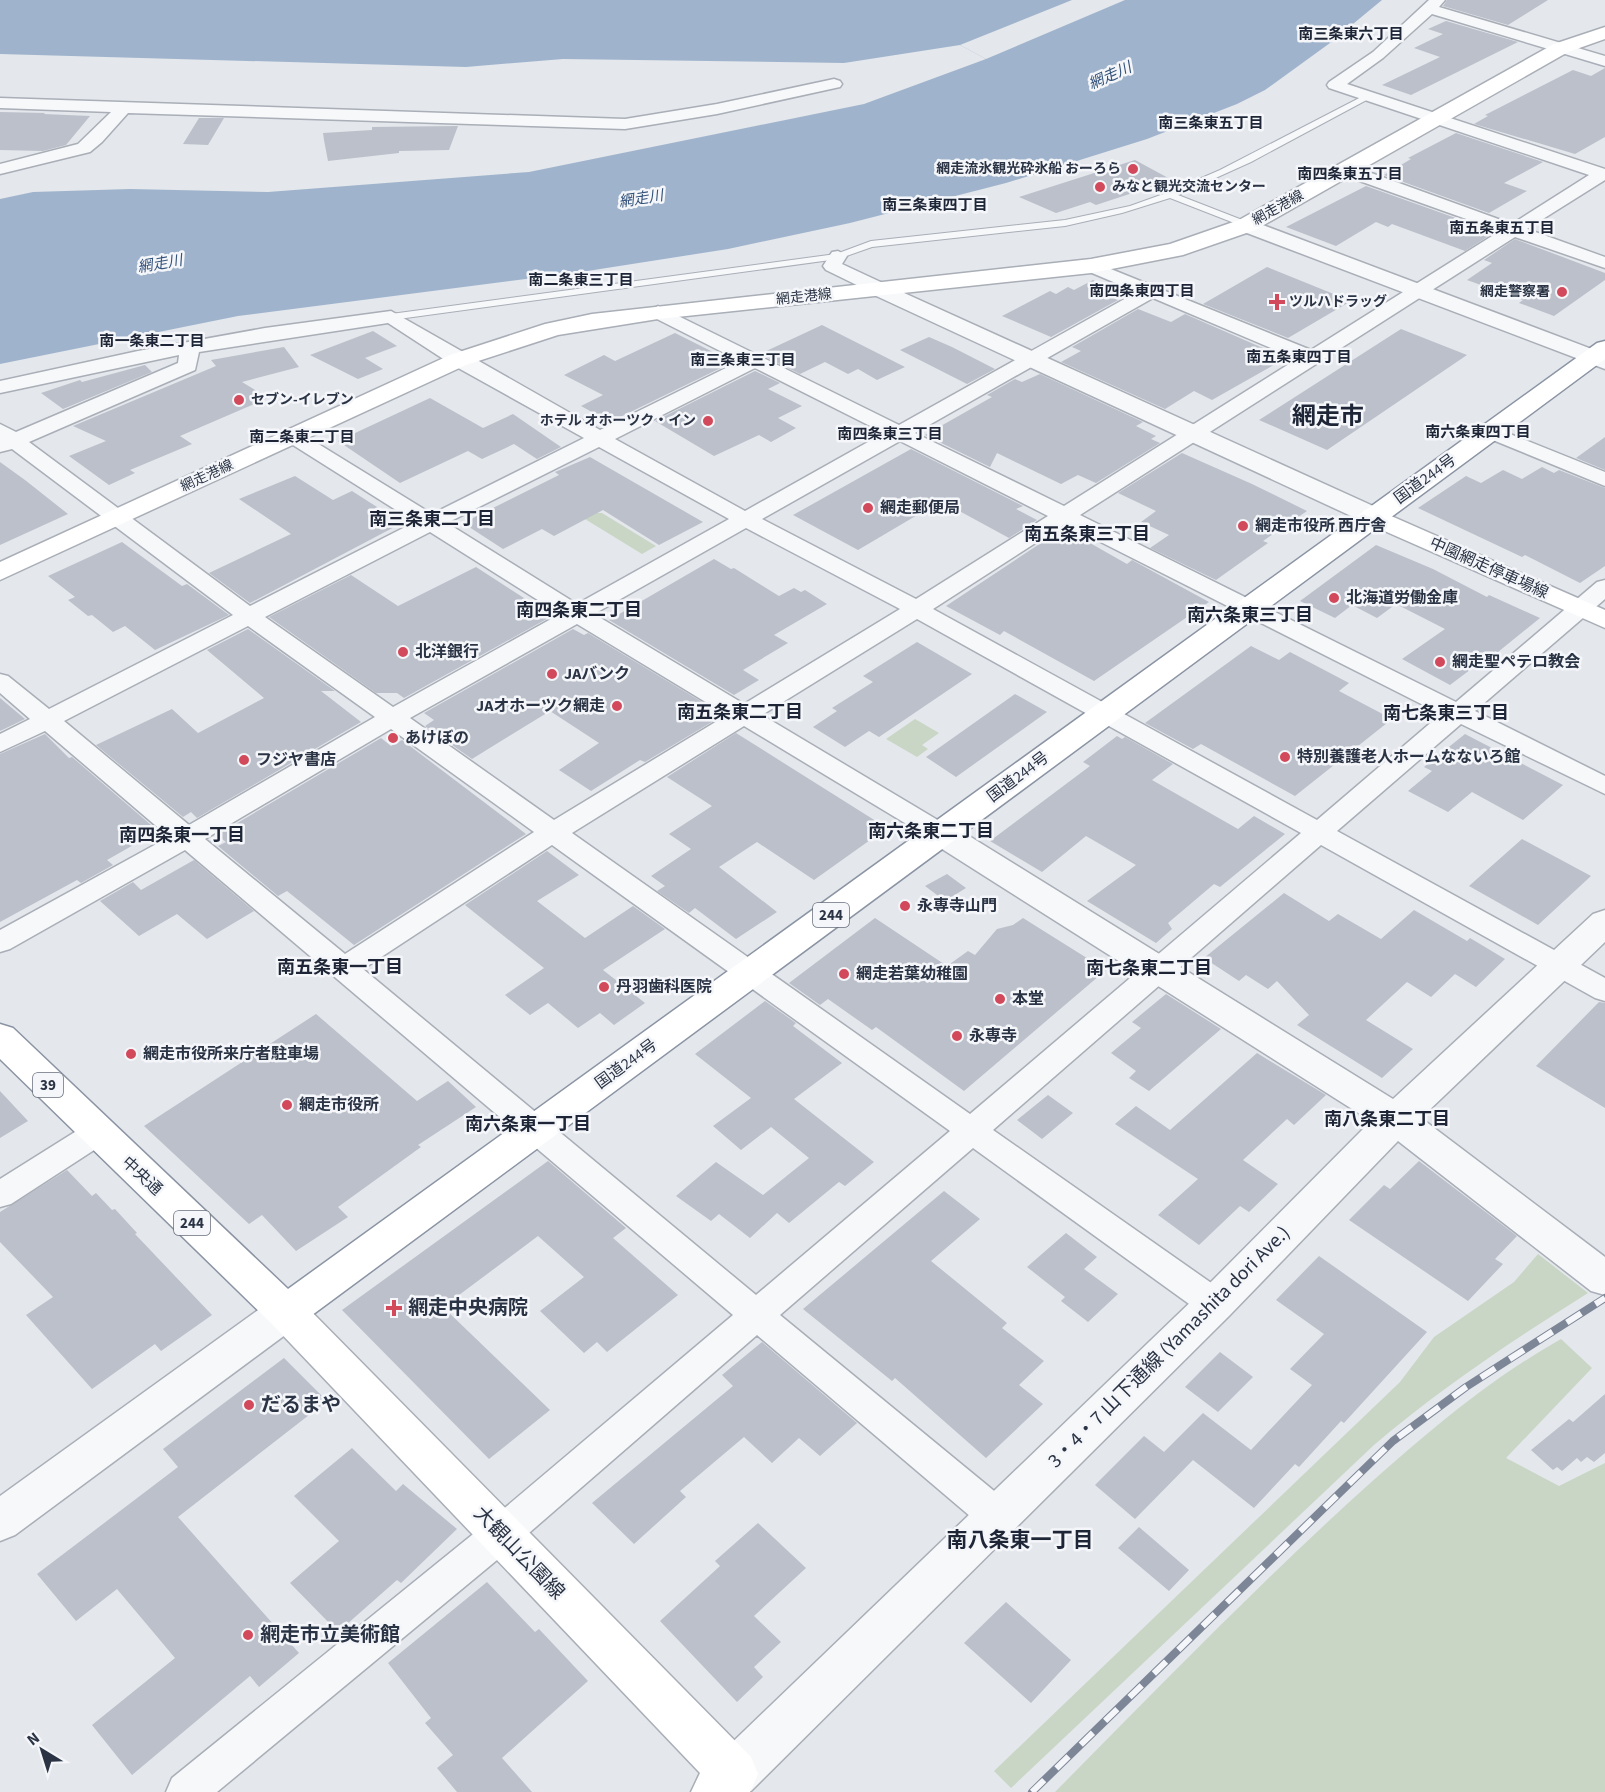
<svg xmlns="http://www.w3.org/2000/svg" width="1605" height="1792" viewBox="0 0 1605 1792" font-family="'Source Sans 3','Noto Sans JP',sans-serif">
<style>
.green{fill:#c9d6c5}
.water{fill:#9fb4cc}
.pier{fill:#e4e7ec}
.building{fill:#bbc0ca}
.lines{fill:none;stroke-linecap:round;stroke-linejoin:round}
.service-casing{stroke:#a9aeb7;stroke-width:2}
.minor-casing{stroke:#a9aeb7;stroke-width:3}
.tertiary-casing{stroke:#a9aeb7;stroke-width:3}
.secondary-casing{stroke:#a9aeb7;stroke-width:3}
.trunk-casing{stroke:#8b94a3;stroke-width:3}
.service{fill:#f7f8fa;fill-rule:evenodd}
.minor{fill:#f7f8fa;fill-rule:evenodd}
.tertiary{fill:#f7f8fa;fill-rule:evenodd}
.secondary{fill:#fff;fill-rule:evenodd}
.trunk{fill:#fff;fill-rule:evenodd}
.rail-casing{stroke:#7d8696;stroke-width:8}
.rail{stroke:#f4f6f9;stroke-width:6;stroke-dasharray:17;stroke-linecap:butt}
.poi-dot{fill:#d1495b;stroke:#f4f6f9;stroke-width:2}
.labels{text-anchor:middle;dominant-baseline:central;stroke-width:5;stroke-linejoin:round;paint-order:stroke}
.far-poi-label{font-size:14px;font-weight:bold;fill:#2b3445;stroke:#f4f6f9;text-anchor:end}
.far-street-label{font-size:14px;fill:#2b3445;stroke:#f4f6f9}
.far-neighbourhood-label{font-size:15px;font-weight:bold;fill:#1d2536;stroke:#f4f6f9}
.far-water-label{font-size:15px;font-style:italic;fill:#34527a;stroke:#f4f6f9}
.shield{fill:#f4f6f9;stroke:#676e7b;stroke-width:1.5}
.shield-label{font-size:15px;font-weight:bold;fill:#2b3445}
.street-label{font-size:16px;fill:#2b3445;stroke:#f4f6f9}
.poi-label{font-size:16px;font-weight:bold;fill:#2b3445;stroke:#f4f6f9;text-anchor:start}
.neighbourhood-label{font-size:18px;font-weight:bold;fill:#1d2536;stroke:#f4f6f9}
.near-poi-label{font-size:20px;font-weight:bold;fill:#2b3445;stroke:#f4f6f9;text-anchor:start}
.near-street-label{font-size:20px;fill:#2b3445;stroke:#f4f6f9}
.near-neighbourhood-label{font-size:21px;font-weight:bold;fill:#1d2536;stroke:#f4f6f9}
.far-town-label{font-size:24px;font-weight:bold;fill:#1d2536;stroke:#f4f6f9}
</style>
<rect width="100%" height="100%" fill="#e4e7ec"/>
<!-- green -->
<path class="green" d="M585 513H602L656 546 642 554 580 516Z
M915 719 939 733 922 745 928 749 917 757 886 739Z
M1538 1254 1588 1293C1513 1340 1441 1388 1374 1445L1011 1788 994 1771 1400 1382 1434 1337 1514 1282Z
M1561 1339 1592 1368 1506 1458 1559 1486 1605 1463V1792H1055C1151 1695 1246 1597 1346 1505 1414 1444 1481 1384 1561 1339Z"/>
<!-- water -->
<path class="water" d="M0 0H1382L1330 43 1265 90 1237 104 1147 139 1006 183 850 223 728 249 581 272 238 316 0 364V199L33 192 130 189 268 192 529 172 864 104 986 59 960 45 844 63 563 59 466 67 0 54Z"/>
<!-- pier -->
<path class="pier" d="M1072 0H1125L986 59 960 45Z"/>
<!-- building -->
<path class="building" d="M1447 0H1548L1508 25 1443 6Z
M1446 21 1518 42 1411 95 1382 85 1440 57 1414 48 1443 34 1428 29Z
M1605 68V137L1575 154 1474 124 1488 116 1485 115 1573 70 1591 76Z
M0 112 45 113 44 114 90 116 66 145 43 151 0 150Z
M199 118H224L208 145 183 144Z
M458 126 449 150 399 151V153L328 161 324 140 323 133 372 130V127Z
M1456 133 1543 162 1504 183 1527 191 1489 213 1384 175 1411 159 1408 158Z
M1135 160 1172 180 1096 205 1090 202 1056 213 1019 197Z
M1366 186 1495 232 1465 251 1392 224 1388 227 1376 222 1336 246 1286 227Z
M1515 239 1605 273V280L1554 316 1519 303 1523 300 1467 280 1492 263 1484 260Z
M1267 267 1351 301 1288 338 1203 304Z
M1093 280 1121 292 1111 297 1118 300 1051 337 1002 316 1050 291 1056 294 1068 287 1074 290Z
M1138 309 1171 322 1185 314 1286 358 1212 400 1194 391 1165 409 1061 362 1081 351 1072 347Z
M822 325 905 367 877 380 858 369 848 374 825 362 800 374 760 354Z
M1401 329 1467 355 1327 450 1259 420Z
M373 331 397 346 365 358 383 369 358 379 310 355Z
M675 333 733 362 610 422 581 406 603 395 564 375 604 355 615 361Z
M929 337 952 347 995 369 967 384 900 350Z
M284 347 299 367 242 382 268 398 180 436 192 444 130 470 135 473 109 485 69 456 106 441 73 426 216 366 211 360Z
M145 365 152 372 63 409 41 393 80 380 82 382Z
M755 371 780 383 768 389 802 406 778 418 796 428 771 442 759 435 714 456 655 421Z
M1040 374 1143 422 1136 426 1156 436 1151 439 1160 443 1096 483 1078 475 1061 484 997 453 990 467 925 435 992 397 987 395 1015 379 1022 382Z
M430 398 483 428 513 414 561 447 537 459 514 444 482 459 468 451 400 483 338 441Z
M1605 437V470L1576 458Z
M911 449 1023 506 1016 509 1037 520 1009 538 941 501 858 550 793 515Z
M1182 453 1252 484 1307 511 1263 541 1268 543 1216 580 1150 548 1169 535 1141 522 1156 511 1118 493Z
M590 457 703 522 659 545 603 510 554 536 542 529 503 549 463 523 559 475 555 472Z
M0 462 25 480 68 514 0 545Z
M1542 467 1554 473 1559 470 1605 488V566L1580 583 1525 555 1522 557 1418 508 1466 476 1481 483 1503 470 1522 479Z
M295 476 333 500 352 491 402 523 250 603 209 573 291 534 239 499Z
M1067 530 1127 564 1132 560 1209 602 1094 681 1004 631 1000 635 946 606 1059 531 1062 533Z
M122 542 182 586 187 584 229 615 155 650 125 626 113 632 92 615 88 616 68 600 75 597 48 576Z
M1376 545 1433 569 1487 597 1489 595 1540 618 1498 652 1495 651 1450 685 1402 659 1445 629 1396 604 1377 618 1352 605 1335 618 1300 601Z
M714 559 731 569 734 568 779 596 794 588 801 592 805 590 827 604 774 635 788 643 743 670 759 680 734 695 609 620Z
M476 567 552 616 404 698 397 693H376L269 617 351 575 398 606Z
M248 629 335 691H321L361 722 197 818 191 812 183 817 96 745 172 709 198 733 264 698 207 650Z
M573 629 584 635 588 633 712 708 704 713 715 720 645 762 640 760 591 791 559 770 599 743 550 711 472 759 425 726 434 720 424 713Z
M917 642 972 674 879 737 869 731 845 747 813 727 837 711 832 708 873 682 863 676Z
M1251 646 1279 660 1290 652 1349 683 1339 691 1392 719 1295 796 1201 744 1193 749 1145 723Z
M1015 694 1047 712 956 777 926 757Z
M0 698 25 719 0 731Z
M736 733 887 828 814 880 757 842 719 867 777 912 736 939 695 908 689 913 657 891 665 886 651 876 691 849 669 834 712 806 667 777Z
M45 734 69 758 72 757 158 831 107 860 113 865 81 883 77 880 0 922V754Z
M1465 734 1563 785 1523 820 1472 792 1448 812 1408 791 1432 771 1424 767Z
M1117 736 1122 739 1125 737 1173 764 1152 780 1238 829 1254 816 1285 834 1220 887 1214 884 1168 923 1172 929 1156 943 1087 901 1136 865 1086 836 1042 872 990 841 1090 766 1083 762Z
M381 738 391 746 402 740 526 834 354 945 287 891 278 896 218 846 226 842 217 835Z
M1522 839 1591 876 1538 925 1469 886Z
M547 851 579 875 537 901 585 938 633 906 665 929 603 970 645 1003 614 1025 600 1013 578 1028 548 1003 530 1015 505 995 544 968 465 905Z
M194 860 254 911 207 939 177 914 139 936 100 901 133 882 141 890Z
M947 874 966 888 945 901 925 886Z
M1284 893 1329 921 1338 914 1381 939 1414 910 1467 941 1470 938 1505 959 1476 987 1455 974 1431 997 1407 982 1366 1020 1413 1049 1382 1078 1297 1025 1309 1015 1277 981 1268 989 1246 975 1239 981 1204 958Z
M875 918 947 966 968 951 975 955 997 929 1013 925 1023 918 1106 970 964 1091 876 1027 872 1030 828 999 820 1005 789 983Z
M1166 994 1221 1029 1149 1091 1129 1078 1136 1071 1111 1053 1141 1028 1132 1022Z
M765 1001 796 1023 793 1026 842 1063 794 1099 874 1162 845 1186 839 1182 789 1223 777 1213 750 1238 719 1214 711 1221 676 1196 716 1162 763 1195 809 1158 771 1127 741 1150 713 1126 751 1098 695 1054Z
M1599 1002 1605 1003V1108L1536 1066Z
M316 1014 417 1101 448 1081 476 1107 418 1145 421 1147 338 1207 348 1217 296 1251 262 1215 249 1224 144 1126Z
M1257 1053 1326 1095 1294 1125 1287 1119 1243 1160 1278 1184 1249 1212 1240 1206 1199 1245 1158 1215 1198 1179 1115 1124 1136 1106 1170 1130Z
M0 1091 28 1121 0 1138Z
M1048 1095 1073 1113 1042 1139 1017 1120Z
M548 1161 626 1228 613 1238 678 1295 607 1352 597 1342 584 1353 540 1311 584 1277 538 1236 443 1307 550 1410 489 1459 342 1310Z
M1419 1161 1517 1236 1495 1259 1503 1264 1468 1301 1349 1220 1384 1185 1390 1189Z
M67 1170 92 1196 96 1193 112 1210 115 1209 137 1233 135 1234 212 1315 161 1351 155 1344 92 1389 26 1315 53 1297 0 1242V1212Z
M944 1191 980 1219 931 1261 1007 1323 1002 1328 1044 1361 1019 1385 1043 1404 986 1458 895 1378 892 1381 803 1309Z
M1066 1233 1097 1257 1084 1269 1118 1294 1088 1322 1061 1301 1065 1297 1027 1267Z
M1319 1256 1427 1332 1344 1423 1341 1421 1299 1467 1295 1464 1254 1508 1193 1460 1135 1519 1095 1485 1144 1436 1164 1452 1203 1413 1251 1450 1312 1385 1290 1369 1324 1334 1276 1300Z
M762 1342 857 1423 820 1456 799 1438 772 1463 744 1437 680 1491 686 1497 634 1544 592 1503 733 1386 722 1375Z
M1220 1352 1253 1377 1218 1412 1185 1387Z
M284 1358 327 1401 178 1517 299 1653 259 1687 250 1676 132 1775 92 1725 175 1658 117 1589 76 1621 37 1574 178 1467 163 1449Z
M1605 1394V1453L1594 1462 1587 1457 1581 1462 1577 1458 1562 1471 1557 1467 1553 1470 1531 1450 1569 1419 1573 1422Z
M352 1448 396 1491 403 1484 457 1529 401 1583 397 1580 338 1632 290 1583 339 1541 294 1496Z
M758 1523 806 1568 754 1616 781 1642 754 1667 763 1677 737 1702 660 1621 720 1566 715 1561Z
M1139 1527 1189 1570 1169 1591 1118 1548Z
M487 1582 535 1632 539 1629 588 1681 502 1758 532 1792H457L437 1768 453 1755 425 1723 431 1718 388 1663Z
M1006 1602 1071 1660 1031 1703 964 1643Z"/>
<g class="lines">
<defs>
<path id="service" d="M1367 94 1374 96 1251 162 1178 195 1250 223V227L1247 228 1170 198 1122 213 1065 226 872 247 838 259 391 320 386 317 391 314 836 254 871 241 1065 220 1130 206 1169 192 1220 170Z"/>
<path id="minor" d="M1429 0H1445L1439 7 1605 56V66L1432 14 1383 58 1347 84 1605 169V180L1527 229 1605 257V268L1515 237 1080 515 1456 702 1597 582 1605 580V599L1475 711 1605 776V794L1461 724 1337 831 1605 978V1001L1595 998 1321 845 993 1130 1227 1294 1231 1304 1227 1314 1215 1318 1203 1314 973 1148 780 1315 1010 1504 1015 1516 1010 1528 997 1532 984 1528 757 1335 514 1546 217 1792H166L172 1778 488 1522 733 1315 185 850 10 949 0 952V930L169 837 45 731 0 752V734L30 719 0 693V674L8 676 49 709 233 615 12 449 0 452V424L16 432 178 363 179 355 0 393V381L138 351 265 328 391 311 600 430 740 361 651 316 649 312 658 306 899 425 1137 292 1085 270 1082 266 1091 261 1311 350 1500 231 1340 174 1338 170 1340 166H1352L1512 224 1589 175 1329 88 1327 85 1329 82 1373 52ZM1153 298 1297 359 1064 506 915 433ZM388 323 451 364 584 438 432 514 299 432H285L282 436 285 440 415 522 250 606 29 442 195 370 199 352ZM755 368 884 433 745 511 615 439ZM900 441 1048 516 916 599 762 519ZM599 447 729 519 577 604 447 523ZM1065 524 1441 714 1317 820 933 609ZM746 528 900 609 744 704 594 614ZM430 532 560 614 393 707 265 617ZM917 619 1301 833 970 1114 572 833 744 726 933 840 942 843 951 840 955 834 951 828 762 715ZM577 624 727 715 554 820 410 718ZM248 626 375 717 189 825 64 721ZM391 729 534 832 345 954 205 839ZM552 845 950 1131 756 1295 363 969Z
M834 79 840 81 842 84 840 87 717 114 625 129 128 113 102 142 90 152 0 174V164L78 144 111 112 0 108V98L625 119 717 104Z
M838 251 847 256 842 264 887 285 889 289 887 293H873L826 270 823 266 832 252Z
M1490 426 1605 472V486L1483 436 1480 432 1483 428Z
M97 1121 108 1125 112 1133 108 1141 11 1204 0 1207V1179L86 1125Z"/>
<path id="tertiary" d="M1247 219 1605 354V369L1239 230 1236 225 1239 220Z
M880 282 1382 510 1386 516 1382 522 1373 524 1364 522 872 294 869 289 872 284Z
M942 823 953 826 1393 1099 1593 914 1605 910V942L1421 1118 1605 1257V1295L1591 1291 1398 1141 1229 1316 751 1791 720 1792 710 1774 717 1757 1201 1292 1371 1121 931 842 926 834 931 826Z
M286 1295 300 1300 306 1312 300 1324 15 1535 0 1541V1496L272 1300Z"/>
<path id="secondary" d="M1605 27V39L1568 52 1255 230 1183 255 1091 273 658 319 558 335 466 365 0 580V562L450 355 545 324 592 314 1091 259 1170 244 1239 220 1554 44Z
M1373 508 1605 610V628L1364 522 1360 516 1364 510Z
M286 1295 300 1300 751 1757 758 1774 750 1792H691L700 1773 272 1324 266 1312 272 1300Z"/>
<path id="trunk" d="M1605 341V359L300 1324 286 1329 272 1324 0 1059V1024L13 1028 288 1289 1597 343Z"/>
</defs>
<!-- service casing -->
<use href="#service" class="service-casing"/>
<!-- minor casing -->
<use href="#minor" class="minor-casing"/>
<!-- tertiary casing -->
<use href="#tertiary" class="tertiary-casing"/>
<!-- secondary casing -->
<use href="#secondary" class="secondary-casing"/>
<!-- trunk casing -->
<use href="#trunk" class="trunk-casing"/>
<!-- service -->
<use href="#service" class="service"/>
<!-- minor -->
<use href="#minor" class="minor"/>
<!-- tertiary -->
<use href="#tertiary" class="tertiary"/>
<!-- secondary -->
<use href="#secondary" class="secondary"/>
<!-- trunk -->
<use href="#trunk" class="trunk"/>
<defs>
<path id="rail" d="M1032 1792 1393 1441 1466 1387 1605 1298"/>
</defs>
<!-- rail casing -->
<use href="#rail" class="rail-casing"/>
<!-- rail -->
<use href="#rail" class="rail"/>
</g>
<!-- markers -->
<g class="poi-dot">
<circle cx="1133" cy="169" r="6"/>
<circle cx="1100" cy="187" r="6"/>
<circle cx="1562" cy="292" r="6"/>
<path d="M1274 293h6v6h6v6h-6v6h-6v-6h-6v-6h6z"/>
<circle cx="239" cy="400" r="6"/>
<circle cx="708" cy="421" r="6"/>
<circle cx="868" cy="508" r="6"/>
<circle cx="1243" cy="526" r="6"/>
<circle cx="1334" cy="598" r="6"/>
<circle cx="403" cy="652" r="6"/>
<circle cx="1440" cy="662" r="6"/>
<circle cx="552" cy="674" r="6"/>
<circle cx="617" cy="706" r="6"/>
<circle cx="393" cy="738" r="6"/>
<circle cx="1285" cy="757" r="6"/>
<circle cx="244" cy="760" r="6"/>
<circle cx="905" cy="906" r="6"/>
<circle cx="844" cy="974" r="6"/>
<circle cx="604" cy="987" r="6"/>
<circle cx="1000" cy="999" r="6"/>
<circle cx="957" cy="1036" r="6"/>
<circle cx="131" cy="1054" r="6"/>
<circle cx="287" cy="1105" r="6"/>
<path d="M391 1299h6v6h6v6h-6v6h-6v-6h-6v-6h6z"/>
<circle cx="249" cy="1405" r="6"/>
<circle cx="248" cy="1635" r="6"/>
</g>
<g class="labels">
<!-- far-poi labels -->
<g class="far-poi-label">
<text x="1121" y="169">網走流氷観光砕氷船 おーろら</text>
<text x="1112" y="187" text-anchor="start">みなと観光交流センター</text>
<text x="1550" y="292">網走警察署</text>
<text x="1289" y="302" text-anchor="start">ツルハドラッグ</text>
<text x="251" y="400" text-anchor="start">セブン-イレブン</text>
<text x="696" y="421">ホテル オホーツク・イン</text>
</g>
<!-- far-street labels -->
<g class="far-street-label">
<text transform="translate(1278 208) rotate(-29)">網走港線</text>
<text transform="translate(804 297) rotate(-6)">網走港線</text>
<text transform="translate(207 476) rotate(-25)">網走港線</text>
</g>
<!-- far-neighbourhood labels -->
<g class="far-neighbourhood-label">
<text x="1351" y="34">南三条東六丁目</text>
<text x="1211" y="123">南三条東五丁目</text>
<text x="1350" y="174">南四条東五丁目</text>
<text x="935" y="205">南三条東四丁目</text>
<text x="1502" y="228">南五条東五丁目</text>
<text x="581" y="280">南二条東三丁目</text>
<text x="1142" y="291">南四条東四丁目</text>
<text x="152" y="341">南一条東二丁目</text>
<text x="1299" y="357">南五条東四丁目</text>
<text x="743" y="360">南三条東三丁目</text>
<text x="1478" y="432">南六条東四丁目</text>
<text x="890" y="434">南四条東三丁目</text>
<text x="302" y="437">南二条東二丁目</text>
</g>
<!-- far-water labels -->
<g class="far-water-label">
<text transform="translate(1110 76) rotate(-24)">網走川</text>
<text transform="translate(641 199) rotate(-9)">網走川</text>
<text transform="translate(160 264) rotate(-10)">網走川</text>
</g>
<!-- shield labels -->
<g class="shield">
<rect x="813" y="903" width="36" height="24" rx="4.5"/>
<rect x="33" y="1073" width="30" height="24" rx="4.5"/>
<rect x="174" y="1211" width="36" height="24" rx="4.5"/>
</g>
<g class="shield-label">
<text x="831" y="915">244</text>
<text x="48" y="1085">39</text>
<text x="192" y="1223">244</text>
</g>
<!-- street labels -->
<g class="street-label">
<text transform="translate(1425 479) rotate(-36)">国道244号</text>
<text transform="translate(1489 568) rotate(24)">中園網走停車場線</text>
<text transform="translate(1018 777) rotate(-37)">国道244号</text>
<text transform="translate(626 1064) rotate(-36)">国道244号</text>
<text transform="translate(142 1176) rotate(43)">中央通</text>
</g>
<!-- poi labels -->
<g class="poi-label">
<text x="880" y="508">網走郵便局</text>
<text x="1255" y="526">網走市役所 西庁舎</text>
<text x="1346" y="598">北海道労働金庫</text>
<text x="415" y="652">北洋銀行</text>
<text x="1452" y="662">網走聖ペテロ教会</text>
<text x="564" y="674">JAバンク</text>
<text x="605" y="706" text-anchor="end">JAオホーツク網走</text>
<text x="405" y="738">あけぼの</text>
<text x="1297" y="757">特別養護老人ホームなないろ館</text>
<text x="256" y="760">フジヤ書店</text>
<text x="917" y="906">永専寺山門</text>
<text x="856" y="974">網走若葉幼稚園</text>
<text x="616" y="987">丹羽歯科医院</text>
<text x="1012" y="999">本堂</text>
<text x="969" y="1036">永専寺</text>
<text x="143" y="1054">網走市役所来庁者駐車場</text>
<text x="299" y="1105">網走市役所</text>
</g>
<!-- neighbourhood labels -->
<g class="neighbourhood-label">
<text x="432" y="519">南三条東二丁目</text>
<text x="1087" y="534">南五条東三丁目</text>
<text x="579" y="610">南四条東二丁目</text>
<text x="1250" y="615">南六条東三丁目</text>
<text x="740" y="712">南五条東二丁目</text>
<text x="1446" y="713">南七条東三丁目</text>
<text x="931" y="831">南六条東二丁目</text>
<text x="182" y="835">南四条東一丁目</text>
<text x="340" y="967">南五条東一丁目</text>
<text x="1149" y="968">南七条東二丁目</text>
<text x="1387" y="1119">南八条東二丁目</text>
<text x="528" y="1124">南六条東一丁目</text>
</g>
<!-- near-poi labels -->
<g class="near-poi-label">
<text x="408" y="1308">網走中央病院</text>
<text x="261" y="1405">だるまや</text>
<text x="260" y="1635">網走市立美術館</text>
</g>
<!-- near-street labels -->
<g class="near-street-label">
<text transform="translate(1169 1347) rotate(-45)">3・4・7 山下通線 (Yamashita dori Ave.)</text>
<text transform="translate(519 1553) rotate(46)">大観山公園線</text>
</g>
<!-- near-neighbourhood labels -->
<g class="near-neighbourhood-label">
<text x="1020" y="1540">南八条東一丁目</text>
</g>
<!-- far-town labels -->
<g class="far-town-label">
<text x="1328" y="416">網走市</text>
</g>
</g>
<!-- north arrow -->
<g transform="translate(42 1750) rotate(322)" stroke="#f4f6f9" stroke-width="4.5" paint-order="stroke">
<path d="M0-4.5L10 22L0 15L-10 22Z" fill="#2b3445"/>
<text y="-9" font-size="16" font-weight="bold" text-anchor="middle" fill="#2b3445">N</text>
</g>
</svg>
